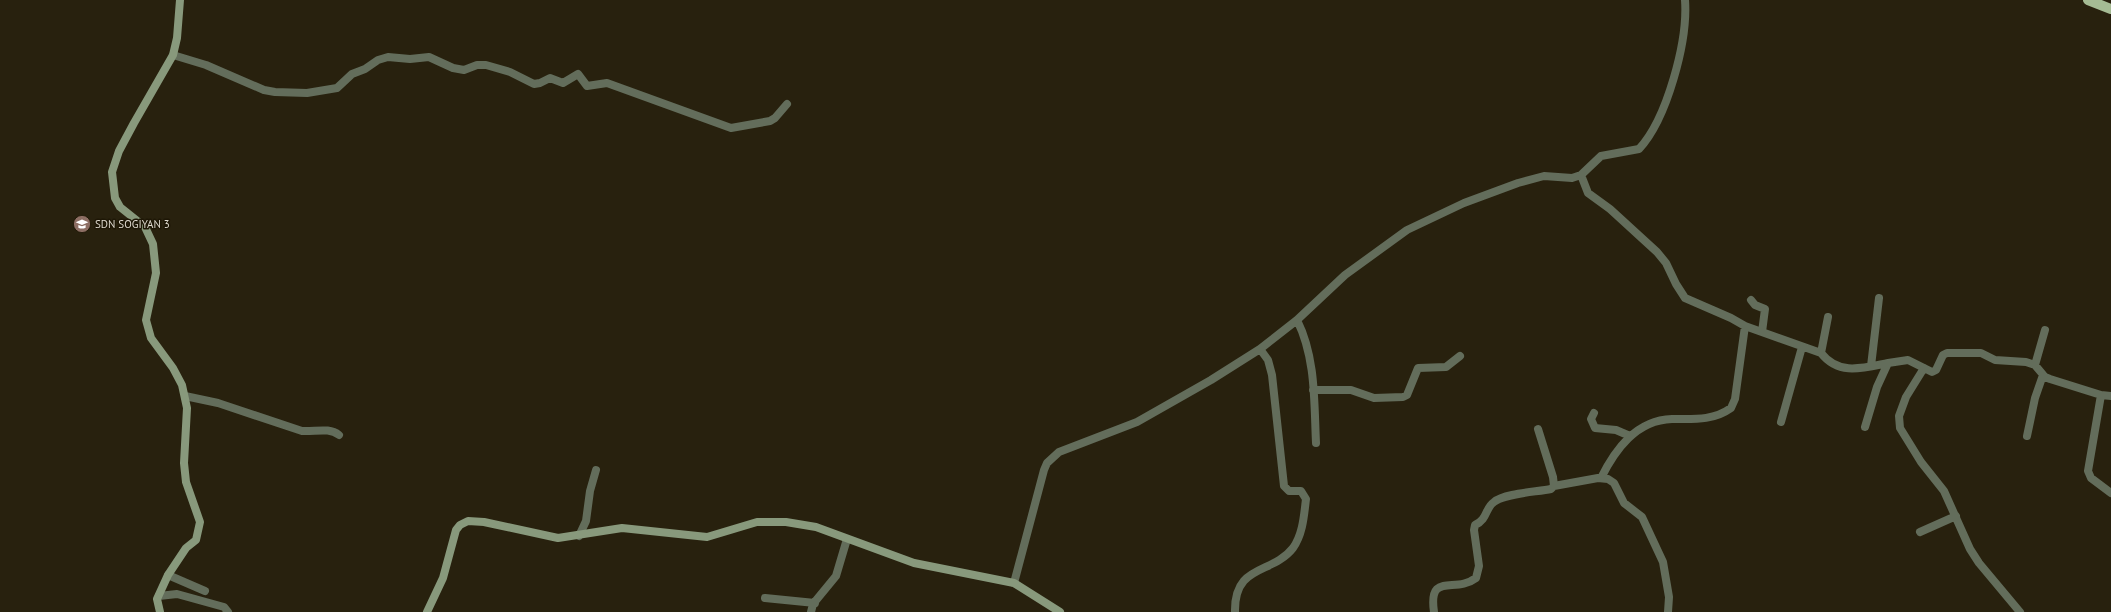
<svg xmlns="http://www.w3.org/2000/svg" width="2111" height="612" viewBox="0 0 2111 612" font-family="'PT Sans',sans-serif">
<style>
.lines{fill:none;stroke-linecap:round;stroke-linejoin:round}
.street{stroke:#636d5b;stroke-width:8}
.secondary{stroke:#88997c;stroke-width:8}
.primary{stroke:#a5bb94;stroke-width:10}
.labels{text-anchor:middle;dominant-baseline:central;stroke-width:3;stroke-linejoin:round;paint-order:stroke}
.poi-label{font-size:11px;fill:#ded9ce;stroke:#1e1706;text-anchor:start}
</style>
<rect width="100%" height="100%" fill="#28210e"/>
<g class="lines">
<!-- street -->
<path class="street" d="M173 55 206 65 264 90 275 92 307 93 337 88 352 74 365 69 378 60 388 57 410 59 429 57 453 68 464 70 477 65H486L510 72 534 84 540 83 550 78 563 83 578 74 587 86 607 83 731 128 770 121 775 118 787 104
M1581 175 1588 193 1610 209 1657 252 1666 263 1676 284 1685 298 1731 318 1745 326
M1751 300 1755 305 1765 309 1762 332
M1297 320C1316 358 1314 402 1316 443
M1821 353 1828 317
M2035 365 2045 330
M1871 366 1879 298
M1924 368 1906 397 1899 416 1900 428 1921 462 1944 491 1970 549 1979 563 2020 612
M1313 390H1351L1374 398 1403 397 1407 395 1418 368 1446 367 1460 356
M185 396 218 403 302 431C315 432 329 427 339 435
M2111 396 2101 395 2088 471 2091 478 2111 493
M1594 413 1591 419 1595 428 1616 430 1630 436
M1781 422 1802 347
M1865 427 1877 387 1888 363 1908 360 1932 372 1936 370 1943 355 1947 353H1981L1995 360 2026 362 2035 365 2045 377 2050 379 2101 395
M2027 436 2035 398 2043 375
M1601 478C1615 450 1636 420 1672 419 1693 419 1713 421 1731 408L1735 399 1745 326 1821 353C1839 376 1863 368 1888 363
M1554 486 1598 478 1608 479 1614 483 1624 503 1642 517 1663 562 1669 597 1668 612
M1920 532 1956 516
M579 536 586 521 590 491 596 470
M168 575 205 591
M1014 583 1044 470 1047 463 1059 452 1137 422 1211 380 1260 349 1297 320 1345 275 1407 230 1464 203 1518 183 1544 176 1572 178 1581 175 1601 156 1639 149C1667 119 1688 41 1685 0
M159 596 177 594 224 607 228 612
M765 598 815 603
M811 612 813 604 836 576 847 539
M1235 612C1234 563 1272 575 1293 548 1303 534 1304 515 1306 499L1301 491H1289L1284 486 1272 375 1268 360 1260 349
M1434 612C1428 571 1455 594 1476 578L1479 566 1474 530 1475 525C1488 519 1485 508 1494 502 1505 493 1537 492 1551 489L1554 486 1553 477 1538 429"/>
<!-- secondary -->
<path class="secondary" d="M160 612 157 599 168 575 186 548 196 540 200 522 186 482 184 463 187 408 182 385 173 368 151 338 146 320 156 273 153 244 145 227 120 207 115 198 112 172 119 151 134 123 173 55 177 38 180 0
M427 612 443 578 456 530 460 525 468 521 484 522 558 538 622 528 707 537 757 522H786L816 527 914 563 1014 583 1060 612"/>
<!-- primary -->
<path class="primary" d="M2088 0 2111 9"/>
</g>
<!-- icons -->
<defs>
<symbol id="school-disc" viewBox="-11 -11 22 22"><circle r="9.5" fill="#8d6e63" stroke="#1e1706"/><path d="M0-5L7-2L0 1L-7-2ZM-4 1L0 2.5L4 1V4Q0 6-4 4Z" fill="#fff"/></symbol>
</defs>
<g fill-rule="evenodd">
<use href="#school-disc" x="72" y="214" width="20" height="20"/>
</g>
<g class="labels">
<!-- poi labels -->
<g class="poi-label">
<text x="95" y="224">SDN SOGIYAN 3</text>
</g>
</g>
</svg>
